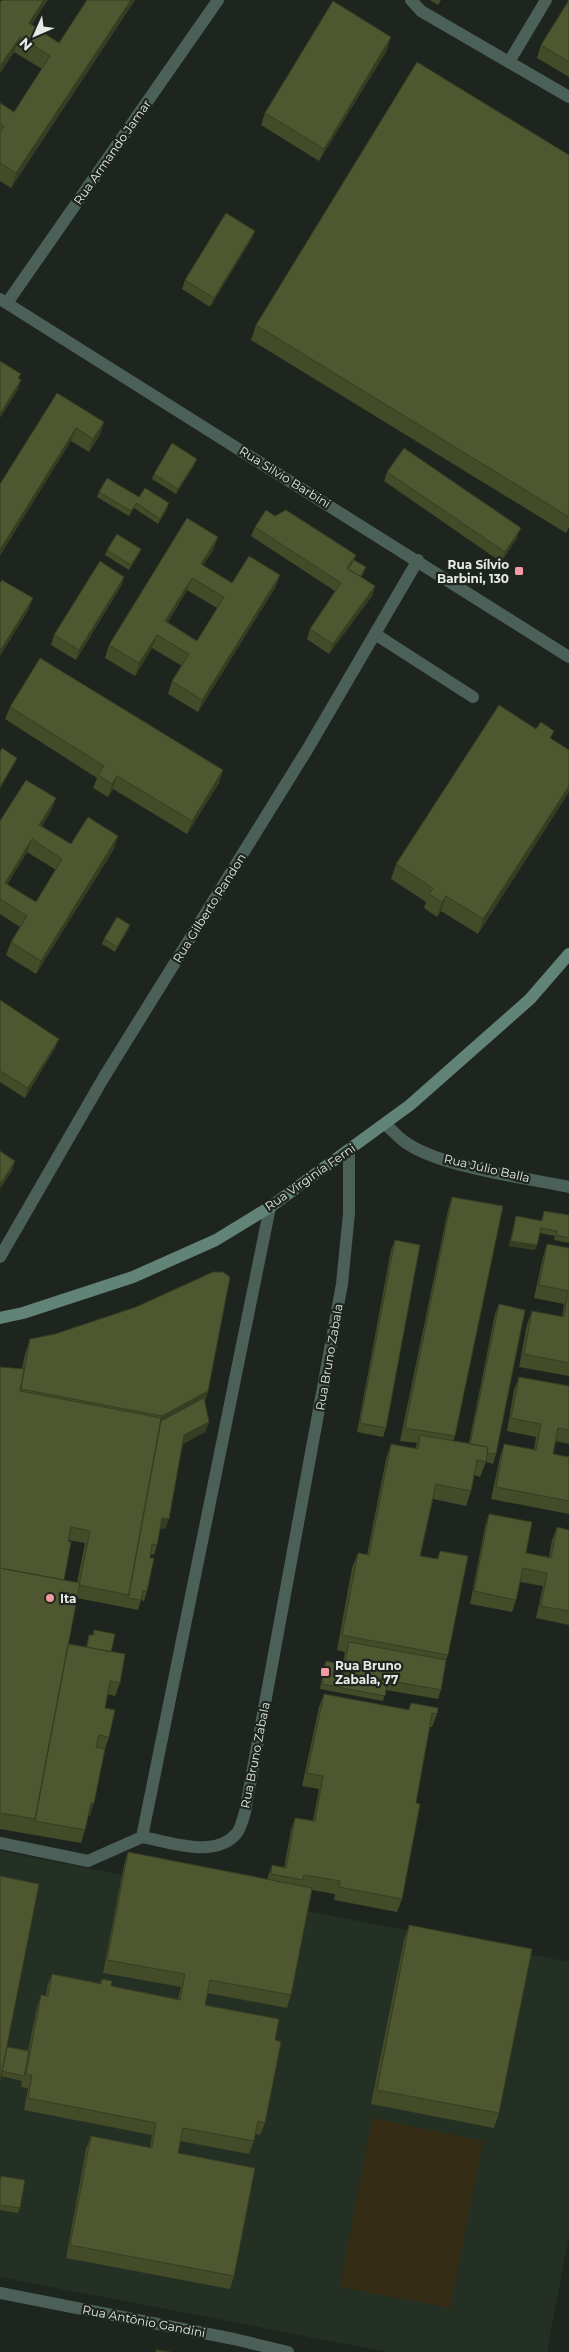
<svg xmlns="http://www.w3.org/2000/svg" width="569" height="2352" viewBox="0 0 569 2352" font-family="Montserrat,sans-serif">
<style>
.built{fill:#253025}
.green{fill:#342c14}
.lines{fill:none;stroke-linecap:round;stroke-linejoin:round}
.lane{stroke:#4c605a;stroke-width:12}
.street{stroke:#4c605a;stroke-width:12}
.secondary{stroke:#628378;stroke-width:12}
.wall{fill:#434b29;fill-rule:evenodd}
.shaded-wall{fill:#373d22}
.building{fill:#4e5730;stroke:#373d22;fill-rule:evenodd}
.poi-dot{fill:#f49aa4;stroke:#1e251e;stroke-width:2}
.labels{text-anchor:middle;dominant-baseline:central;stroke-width:4.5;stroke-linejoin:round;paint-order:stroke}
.street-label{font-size:12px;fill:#e5eae5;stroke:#1e251e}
.poi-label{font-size:12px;font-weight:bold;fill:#e5eae5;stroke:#1e251e;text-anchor:start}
</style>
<rect width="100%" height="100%" fill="#1e251e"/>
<!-- built -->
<path class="built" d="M0 1851 569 1962V2235L547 2352H387L0 2277Z"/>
<!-- green -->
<path class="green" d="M372 2118 483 2141 450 2308 340 2287Z"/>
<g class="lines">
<!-- lane -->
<path class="lane" d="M411 0 421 11 569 97
M509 62 546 0
M375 634 473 697"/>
<!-- street -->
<path class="street" d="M0 299 569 657
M7 303 218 0
M385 1124C392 1130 398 1137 405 1142 439 1167 526 1178 569 1187
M270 1207 142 1837C170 1842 214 1859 236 1834 241 1829 243 1818 245 1812L342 1284 349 1213V1150
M0 1257 104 1077 307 750 418 560
M0 1843 88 1861 142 1837
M0 2293 234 2339 288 2352"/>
<!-- secondary -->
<path class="secondary" d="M0 1318 23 1313 133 1277 216 1240 270 1207 410 1105 530 999 569 954"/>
</g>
<!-- wall -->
<path class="wall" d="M86 0H135L11 188 0 181V103L14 112 42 69 14 52 0 73V2L32 25 59 43 87 0Z
M430 0H441L438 5Z
M569 0V77L537 58 541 45Z
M387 50 319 161 261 125 265 113Z
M569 155V527L566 533 251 340 256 325Z
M251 240 210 307 182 289 185 280Z
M57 393 100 435 89 452 71 441Z
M195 464 176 494 152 479 154 474Z
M387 472 517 538 501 562 384 481Z
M99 492 139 497 167 509 158 524 134 508 129 516 97 497Z
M275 516 356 555 354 560 366 567 364 572 361 577 375 586 372 596 329 654 307 639 310 629 335 591 251 536 255 527Z
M218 537 213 550 203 565 232 583 280 575 275 588 198 712 168 694 172 681 182 666 152 648 135 676 105 658 109 645ZM187 590 217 608 197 641 168 622Z
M141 549 139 554 129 570 105 555 107 550Z
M124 577 121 586 76 660 51 645 54 635Z
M10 707 223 770 219 783 187 834 113 789 108 797 93 788 97 778 5 719Z
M551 739 569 750V792L478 934 441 911 437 917 424 908 426 902 391 879 396 864Z
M56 798 51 811 42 826 71 844 114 849 36 974 6 955 11 942 20 927 0 914V821ZM27 852 56 870 36 902 7 885Z
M130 925 128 930 115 952 102 944 104 939Z
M0 1000 59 1039 55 1048 25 1098 0 1082Z
M452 1197 455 1436 453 1441 469 1443 495 1314 499 1304 496 1454 493 1464 486 1462 480 1477 474 1475 471 1491 466 1506 433 1499 420 1556 437 1559 440 1551 448 1655 446 1660 441 1690 438 1699 386 1690 383 1701 320 1689 324 1666 326 1661 333 1675 341 1676 345 1652 337 1650 352 1568 358 1553 367 1555 386 1459 391 1444 415 1449 417 1443 400 1441 448 1210Z
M544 1211 569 1215V1243L554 1240 555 1236 540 1233 535 1250 509 1246 516 1216 541 1221Z
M395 1240 386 1428 383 1437 357 1432 391 1250Z
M547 1244 569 1248V1376L519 1367 527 1324 532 1311 562 1317 564 1304 534 1298 543 1257Z
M30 1339 208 1391 205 1401 209 1422 205 1432 183 1444 165 1529 160 1528 157 1545 154 1555 150 1554 147 1591 144 1601 141 1600 138 1610 77 1598 68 1644 86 1647 89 1635H92L94 1630 111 1652 120 1683 115 1696 107 1694 105 1708 109 1737 105 1749 90 1816H88L85 1830 81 1843 0 1829V1367L22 1369 25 1354ZM68 1540 85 1543 77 1583 64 1580Z
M519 1377 569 1386V1444L555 1441 553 1454 569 1457V1514L491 1499 500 1457 504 1444 534 1450 536 1437 507 1431 514 1390Z
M489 1514 526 1553 549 1557 552 1540 557 1527 569 1530V1625L536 1618 543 1586 520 1582 516 1600 512 1612 470 1604 485 1527Z
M324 1694 408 1710 411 1703 437 1714 432 1727H430L416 1803 402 1899 397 1912 334 1900 335 1894 312 1890 291 1995 287 2008 207 1993 205 2005 275 2040 265 2123 260 2135 255 2134 254 2141 249 2154 180 2141 178 2153 234 2276 230 2289 66 2258 86 2149 91 2136 150 2148 152 2135 24 2110 28 2088 21 2087 22 2081 1 2076 7 2047 28 2051 37 2007 41 1995H46L47 1987 52 1974 100 1983 102 1979 111 1986 178 1999 181 1987 103 1973 124 1865 128 1852 267 1879 272 1865 284 1868 291 1830 295 1818 313 1821 319 1789 302 1786 319 1707Z
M409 1925 499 2113 494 2128 371 2104 404 1940Z
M1 2176 20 2208 18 2213 0 2210V2179Z"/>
<!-- shaded-wall -->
<path class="shaded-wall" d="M44 0H48L23 38 29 23Z
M131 0H135L11 188 16 173Z
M20 37 14 52 0 73V66Z
M391 37 387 50 319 161 324 149Z
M255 231 251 240 210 307 214 298Z
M21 380 18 390 0 418V414Z
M104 422 100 435 89 452 93 439Z
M76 428 71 441 0 556V550Z
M197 459 195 464 176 494 178 489Z
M169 503 167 509 158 524 160 519Z
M521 528 517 538 501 562 505 552Z
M218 537 213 550 196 577 201 564Z
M141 549 139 554 129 570 131 565Z
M280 575 275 588 198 712 202 700Z
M124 577 121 586 76 660 79 650Z
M192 578 187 590 161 634 165 621Z
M375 586 372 596 329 654 333 644Z
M33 598 28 611 0 656V651Z
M157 635 152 648 135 676 139 663Z
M17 758 15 763 0 789V787Z
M223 770 219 783 187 834 192 821Z
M117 776 113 789 108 797 112 784Z
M569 786V792L478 934 483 919Z
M56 798 51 811 35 837 39 825Z
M118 836 114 849 36 974 41 961Z
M32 839 27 852 0 896 5 883Z
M446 896 441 911 437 917 442 902Z
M130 925 128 930 115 952 117 947Z
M59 1039 55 1048 25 1098 28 1088Z
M15 1161 12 1171 0 1189V1185Z
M511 1241 537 1245 535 1250 509 1246Z
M208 1391 203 1406 160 1421 162 1416Z
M209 1422 205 1432 181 1445 184 1435Z
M162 1518 169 1519 165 1529 158 1528Z
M91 1803H94L90 1816H86Z"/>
<!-- building -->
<path class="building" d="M2 0H44L29 23 59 43 87 0H131L16 173 0 163V132L4 127 0 124V103L14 112 50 56 20 37 0 66V2Z
M569 0V62L541 45Z
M333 1 391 37 324 149 265 113Z
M417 62 569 155V517L256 325Z
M226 213 255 231 214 298 185 280Z
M0 361 21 374 18 378 21 380 0 414Z
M57 393 104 422 93 439 76 428 0 550V484Z
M172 443 197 459 178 489 154 474Z
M404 448 521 528 505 552 387 472Z
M107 478 139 497 145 488 169 503 160 519 136 503 131 511 99 492Z
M266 510 275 516 286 510 356 555 347 568 375 586 333 644 310 629 341 583 255 527Z
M187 518 218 537 201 564 232 583 249 556 280 575 202 700 172 681 189 654 157 635 139 663 109 645ZM192 578 224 597 197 641 165 621Z
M117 534 141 549 131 565 107 550Z
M354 560 366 567 360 576 348 569Z
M100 561 124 577 79 650 54 635Z
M2 580 33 598 0 651V583Z
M40 658 223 770 192 821 117 776 112 784 98 775 104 766 10 707Z
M499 705 536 729 541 722 554 731 550 738 569 750V786L483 919 446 896 442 902 429 894 433 888 396 864Z
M2 748 17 758 0 787V752Z
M26 780 56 798 39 825 71 844 88 817 118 836 41 961 11 942 27 916 0 899V821ZM32 839 62 859 36 902 5 883Z
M117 917 130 925 117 947 104 939Z
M0 1000 59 1039 28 1088 0 1071Z
M0 1151 15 1161 0 1185Z
M452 1197 503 1206 455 1436 405 1428Z
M544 1211 569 1215V1238L556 1235 557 1231 541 1228 537 1245 511 1241 516 1216 542 1221Z
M395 1240 420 1245 386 1428 360 1423Z
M547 1244 569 1248V1363L524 1354 532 1311 564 1317 568 1291 539 1285Z
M213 1272H223L230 1277 208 1391 162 1416 21 1389 30 1339 55 1334 136 1307Z
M499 1304 525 1310 496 1454 487 1453 488 1447 470 1444Z
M0 1367 24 1369 20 1391 161 1418 129 1595 79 1585 90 1531 71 1527 68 1541 71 1542 64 1580 0 1568Z
M519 1377 569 1386V1430L558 1428 553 1454 569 1457V1501L496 1487 504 1444 536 1450 541 1424 511 1418Z
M204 1398 209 1422 184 1435 169 1519 162 1518 157 1545 152 1544 150 1558H154L147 1591H143L141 1600 128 1598 161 1421Z
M420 1435 488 1447 486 1462 477 1460 471 1491 436 1484 420 1556 438 1559 440 1551 468 1556 448 1655 342 1635 358 1553 369 1555 391 1444 418 1449Z
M489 1514 532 1522 526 1553 551 1558 557 1527 569 1530V1611L541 1606 547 1573 523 1568 516 1600 474 1591Z
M0 1568 80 1583 35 1819 0 1813Z
M94 1630 115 1634 111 1652 87 1647 89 1635H94Z
M349 1642 446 1660 441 1690 343 1672Z
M68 1644 125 1654 120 1683 110 1681 105 1708 115 1710 109 1737 99 1735 96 1747 105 1749 94 1803H91L85 1830 35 1821Z
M326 1661 335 1663 333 1675 387 1684 385 1696 322 1684Z
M324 1694 409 1710 411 1703 438 1708 437 1714 432 1713 416 1803 420 1804 402 1899 339 1887 340 1881 304 1875 303 1880 271 1874 272 1865 286 1868 295 1818 315 1821 323 1776 307 1773Z
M128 1852 312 1888 291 1995 210 1980 205 2005 279 2019 275 2040 281 2042 265 2123 258 2121 254 2141 183 2128 178 2153 255 2168 234 2276 70 2245 91 2136 152 2148 156 2123 28 2098 32 2075 26 2074 41 1995 48 1996 52 1974 101 1984 102 1979 112 1981 111 1986 180 2000 185 1974 107 1960Z
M0 1876 39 1884 0 2081Z
M409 1925 532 1949 499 2113 377 2090Z
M7 2047 29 2051 24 2076 2 2071Z
M1 2176 25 2180 20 2208 0 2205V2182Z
M156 2350 170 2352H156Z"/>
<!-- markers -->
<g class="poi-dot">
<rect x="514" y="566" width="10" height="10" rx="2.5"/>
<circle cx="50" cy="1598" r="5"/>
<rect x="320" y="1667" width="10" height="10" rx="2.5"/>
</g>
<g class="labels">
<!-- street labels -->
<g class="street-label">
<text transform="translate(112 152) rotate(-55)">Rua Armando Jamar</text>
<text transform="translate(285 477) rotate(32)">Rua Silvio Barbini</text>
<text transform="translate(209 908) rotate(-58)">Rua Gilberto Randon</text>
<text transform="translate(487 1168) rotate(13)">Rua Júlio Balla</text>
<text transform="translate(310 1177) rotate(-35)">Rua Virginía Ferni</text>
<text transform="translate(329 1357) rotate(-80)">Rua Bruno Zabala</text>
<text transform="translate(255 1755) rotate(-79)">Rua Bruno Zabala</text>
<text transform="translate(144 2321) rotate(11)">Rua Antônio Gandini</text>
</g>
<!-- poi labels -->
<g class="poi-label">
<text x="509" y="564" text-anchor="end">Rua Sílvio<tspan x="509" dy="14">Barbini, 130</tspan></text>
<text x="60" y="1598">Ita</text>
<text x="335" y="1665">Rua Bruno<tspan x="335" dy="14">Zabala, 77</tspan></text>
</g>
</g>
<!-- north arrow -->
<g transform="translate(35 35) rotate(225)" stroke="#1e251e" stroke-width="4" paint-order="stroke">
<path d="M0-4L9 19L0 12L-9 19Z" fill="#e5eae5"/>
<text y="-8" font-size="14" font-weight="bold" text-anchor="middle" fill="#e5eae5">N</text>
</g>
</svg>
